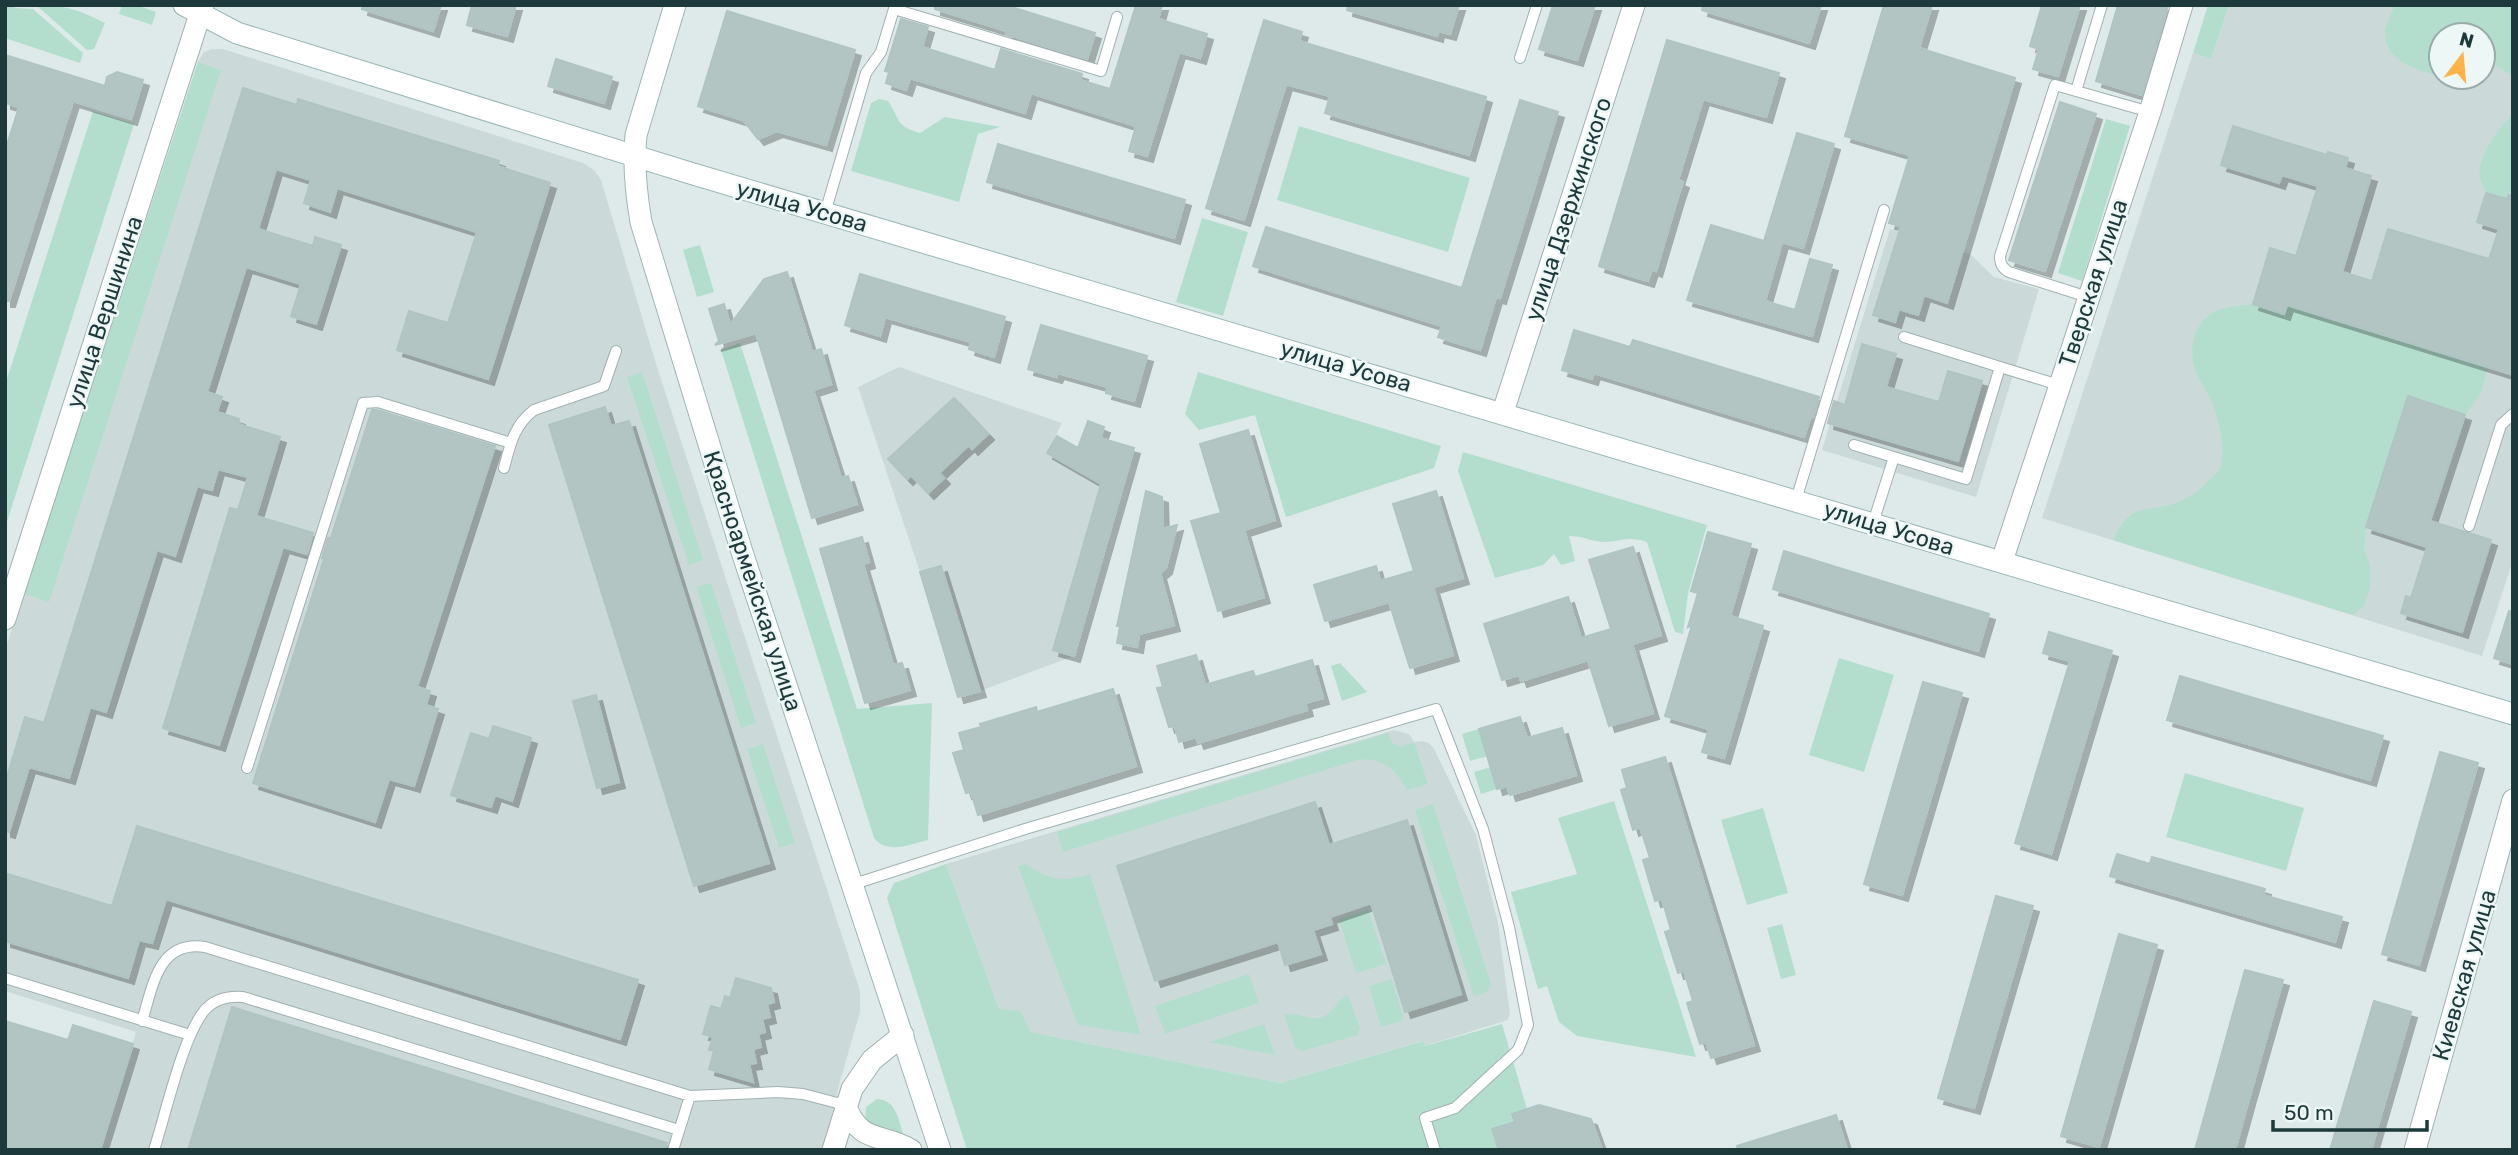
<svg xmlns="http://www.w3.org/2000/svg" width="2518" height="1155" viewBox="0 0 2518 1155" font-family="Rubik,sans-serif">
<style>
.built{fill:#cbdad9;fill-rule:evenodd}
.green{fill:#b3dece}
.building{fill:#b2c5c3;stroke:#afc4c3;stroke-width:2;filter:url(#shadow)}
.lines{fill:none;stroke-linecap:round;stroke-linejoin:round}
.service-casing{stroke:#a0b1b1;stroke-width:12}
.minor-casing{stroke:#a0b1b1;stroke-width:23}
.tertiary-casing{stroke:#a0b1b1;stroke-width:23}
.secondary-casing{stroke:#9bb7b6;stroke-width:23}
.service{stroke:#fff;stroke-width:10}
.minor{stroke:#fff;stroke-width:21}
.tertiary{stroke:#fff;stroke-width:21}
.secondary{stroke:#fff;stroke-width:21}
.labels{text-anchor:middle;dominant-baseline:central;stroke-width:5;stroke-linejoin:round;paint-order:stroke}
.street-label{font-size:23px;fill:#1d393b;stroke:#edf7f5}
</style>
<defs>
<filter id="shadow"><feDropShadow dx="6" dy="6" stdDeviation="0" flood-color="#0004"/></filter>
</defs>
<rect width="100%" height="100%" fill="#ddeae9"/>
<!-- built -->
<path class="built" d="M2229 5H2513V560L2482 656 2042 518 2193 53 2211 59ZM2441 35H2483V77H2441Z
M212 49H223L558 155 583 163 594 170 601 180 657 367 860 991V1012L839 1085 824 1150H100L136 1032 5 991V650L198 62 204 52ZM605 408 611 426 630 421 769 862 695 886 549 425Z
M1890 229 1970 254 1994 277 2039 289 1976 497 1822 450Z
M899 367 1062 423 1047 453 1101 484 1053 650 1074 656 980 691 942 566 920 572 858 387Z
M1394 730 1409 734 1414 742 1422 741 1429 743 1434 749 1476 835 1498 923 1510 1014 1508 1020 1424 1046 1422 1041 1280 1083 1031 1032 999 1009 946 864Z"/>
<!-- green -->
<path class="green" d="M5 5H13L15 8 33 9 83 53 80 63 5 38Z
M36 5C65 5 79 10 105 23L94 49 87 50Z
M122 5H136L156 12 152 25 119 14Z
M2208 5H2229L2211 59 2193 53Z
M2395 5H2513V77L2498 66 2483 64V35H2441V75C2419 72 2382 60 2385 31 2387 22 2391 13 2395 5Z
M198 62 221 70 49 602 24 594Z
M879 99 888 101C901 120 894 125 920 133L945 117 1000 127 978 134 959 202 851 171 871 103Z
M93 111 134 124 5 528V385Z
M2513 114V183L2508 199 2486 193C2484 188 2481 182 2480 177 2476 158 2500 126 2513 114Z
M2106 119 2130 126 2082 281 2058 273Z
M1299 126 1470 178 1448 252 1277 200Z
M1202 218 1248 232 1223 316 1176 302Z
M700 245 714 292 697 297 683 250Z
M2253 304 2284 313 2287 305 2488 367 2481 393 2465 415 2408 397 2366 527 2364 549 2370 566V588L2364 606 2353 615 2113 540C2132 497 2152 515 2183 500 2193 495 2202 488 2209 480 2213 477 2218 473 2220 468 2227 449 2218 418 2211 400 2207 390 2199 381 2196 371 2188 352 2193 325 2211 314 2223 306 2240 306 2253 304Z
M740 343 857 709 932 703 928 840C910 844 888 855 874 838L721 350Z
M642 372 703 560 689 565 627 377Z
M1198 372 1441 446 1434 468 1286 517 1255 415 1199 430 1185 414Z
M1463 452 1707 525 1688 593 1683 634 1675 632 1647 542C1626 534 1614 545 1596 541 1586 539 1580 536 1569 536L1575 561 1561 565 1554 554 1543 565 1495 578 1458 471Z
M711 583 756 723 741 728 696 587Z
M1839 658 1894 675 1864 772 1809 755Z
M1340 663 1367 692 1342 701 1331 666Z
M1479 729 1488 756 1470 761 1462 734Z
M1388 733 1392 743 1401 747 1414 742 1428 784 1407 790C1396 769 1382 757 1357 760L1063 852 1057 832Z
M763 744 795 843 779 848 747 749Z
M1491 767 1497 789 1481 794 1474 772Z
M2185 773 2304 808 2286 871 2166 837Z
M1614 801 1696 1057 1577 1036 1559 1022 1547 986 1538 989 1511 892 1577 874 1558 818Z
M1433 804 1491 984 1488 991 1474 997 1415 810Z
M1763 808 1788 893 1747 905 1721 820Z
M946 864 999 1009 1020 1011 1031 1032 1280 1083 1423 1041 1425 1046 1502 1024 1527 1109 1513 1114 1515 1122 1492 1130 1499 1150H967L887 898 894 883Z
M1025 864C1051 880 1061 883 1090 874L1141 1035 1078 1025 1018 866Z
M1368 910 1386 964 1356 973 1339 919Z
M1782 924 1796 975 1781 979 1767 928Z
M1249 974 1259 1003 1165 1034 1155 1006Z
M1392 979 1404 1020 1381 1027 1369 986Z
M1348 995 1360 1028 1358 1035 1302 1051 1295 1047 1284 1015C1297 1011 1309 1022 1323 1017 1335 1012 1337 999 1348 995Z
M1264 1024 1275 1055 1209 1042Z
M877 1099C897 1100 899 1121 904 1137L875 1130 865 1120 866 1107Z"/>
<!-- building -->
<path class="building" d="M363 5H441L433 31 362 9Z
M472 5H516L507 36 467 25Z
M935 5H1005L1095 33 1087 59 1006 34 1007 31 935 9Z
M1136 5H1162L1158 19 1207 34 1200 58 1179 52 1147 156 1129 151 1136 126 1031 93 1025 113 910 78 906 90 886 83 889 72 885 71 901 19 928 27 922 47 995 70 1001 49 1082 74 1080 80 1110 89Z
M1348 5H1459L1450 34 1438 31 1437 36 1347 10Z
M1553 5H1595L1577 60 1539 49Z
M1703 5H1821L1809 43 1702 10Z
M1884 5H1932L1919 48 2015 78 1947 303 1924 295 1918 315 1899 309 1895 322 1873 315 1901 226 1889 223 1910 155 1845 136Z
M2042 5H2080L2058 76 2033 69 2039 49 2030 46Z
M2118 5H2168L2142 95 2096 81Z
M727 11 855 50 826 145 777 131 758 139 743 120 698 106Z
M1264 20 1302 32 1299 41 1486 97 1469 155 1325 113 1330 96 1286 84 1244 220 1206 208Z
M1667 40 1779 73 1766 117 1703 99 1678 180 1683 182 1678 197 1656 271 1652 269 1648 281 1599 266Z
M5 55 105 86 107 77 117 72 143 80 131 119 73 101 9 301H5V151L19 107 5 103Z
M556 59 612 77 604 103 548 86Z
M243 88 297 105 298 99 499 161 497 166 550 183 488 379 397 350 409 311 448 323 477 232 337 188 330 212 304 203 311 180 276 169 258 229 313 246 315 237 341 245 316 324 291 316 301 284 246 267 207 392 222 397 217 412 239 419 238 424 280 437 256 516 313 533 307 554 283 547 219 745 163 728 230 508 238 510 248 477 218 469 212 490 197 486 175 556 157 550 106 712 90 707 69 778 29 767 9 832 5 831V784L25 717 44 723Z
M1520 100 1558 112 1500 298 1496 297 1480 350 1438 337 1442 326 1253 266 1266 227 1462 288Z
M2060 102 2096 114 2045 271 2009 260Z
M2233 126 2327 155 2328 152 2348 158 2345 168 2371 176 2342 272 2372 281 2388 229 2489 259 2499 229 2477 222 2486 193 2507 199 2509 195 2513 196V375L2287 305 2284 314 2253 304 2270 248 2296 256 2318 186 2282 175 2279 183 2221 165Z
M1797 133 1834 144 1803 248 1782 242 1765 301 1795 310 1810 259 1832 265 1812 336 1687 300 1711 225 1764 241Z
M998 144 1185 200 1174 238 987 182Z
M787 272 812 352 821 349 831 384 813 390 841 478 848 476 857 504 812 518 756 333 715 345 719 341 709 309 724 304 730 325 764 279Z
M860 274 1005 317 994 357 969 349 971 342 885 317 880 336 845 325Z
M1041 325 1147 356 1134 401 1106 393 1108 387 1058 373 1056 377 1028 369Z
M1574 330 1630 347 1633 340 1819 397 1813 418H1810L1804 437 1594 373 1592 379 1562 370Z
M1862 344 1896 354 1886 387 1939 402 1948 371 1982 381 1958 461 1828 423 1834 401 1845 405Z
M2408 396 2465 415 2430 521 2491 540 2462 632 2401 613 2406 596 2411 598 2427 547 2366 527Z
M954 398 988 434 972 449 969 445 939 473 944 478 928 493 911 475 907 479 888 459Z
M605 407 611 426 629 421 769 863 694 886 549 425Z
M372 410H377L495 446 417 687 430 691 426 705 438 709 414 786 389 779 375 822 253 783 324 559 322 558 328 538H331Z
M1088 421 1104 427 1100 438 1134 448 1074 656 1053 650 1101 484 1047 453 1057 436 1078 448Z
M1248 430 1275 520 1244 530 1264 597 1218 611 1191 521 1221 513 1200 444Z
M1146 491 1162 497 1163 529 1177 525 1166 568 1160 573 1174 625 1139 634 1137 647 1117 643 1120 626H1117Z
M1436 491 1463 578 1433 587 1453 655 1410 668 1389 602 1325 621 1314 585 1376 566 1380 581 1414 571 1393 504Z
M1708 532 1751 544 1730 616 1763 626 1724 758 1702 752 1709 729 1665 716 1692 625 1688 627 1698 593 1691 591Z
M862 537 869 562 863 564 893 665 902 663 910 690 865 703 820 549Z
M1633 547 1661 635 1632 644 1653 713 1609 726 1588 660 1521 681 1519 675 1502 680 1484 624 1568 597 1581 638 1611 629 1589 560Z
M1784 551 1989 614 1978 651 1773 589Z
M941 566 980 691 958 697 920 572Z
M2509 611 2513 612V664L2494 658Z
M2049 632 2112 651 2051 854 2015 843 2070 661 2043 653Z
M1196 655 1205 685 1253 671 1255 677 1312 660 1323 698 1305 703 1307 710 1198 743 1196 737 1179 742 1175 726 1169 727 1157 688 1163 687 1157 666Z
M2180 676 2383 736 2370 780 2167 720Z
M1923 682 1962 693 1902 895 1864 884Z
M1113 689 1136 766 978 815 971 792 966 793 953 753 964 750 959 733 981 727 980 724 1036 707 1037 712Z
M596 695 619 782 597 788 573 701Z
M1520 717 1527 738 1562 728 1576 775 1510 795 1507 786 1497 789 1479 729Z
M493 726 531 738 512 801 495 795 491 807 451 795 471 733 489 739Z
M2440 752 2478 763 2419 965 2382 954Z
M1665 757 1754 1045 1711 1058 1706 1042 1700 1044 1687 1003 1693 1001 1684 971 1678 973 1665 932 1671 930 1662 899 1655 901 1643 860 1650 858 1640 827 1633 830 1621 790 1627 788 1622 770Z
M1315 802 1329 845 1407 820 1461 994 1405 1012 1371 903 1330 917 1332 924 1313 930 1321 954 1285 965 1278 942 1155 981 1117 866Z
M137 826 638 980 620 1039 166 899 152 943 139 940 128 978 5 941V873L112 906Z
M2117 854 2150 864 2152 857 2265 889 2263 895 2342 917 2335 942 2110 876Z
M1996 896 2033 906 1974 1108 1938 1098Z
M2119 934 2157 945 2099 1147 2061 1136Z
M2245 970 2283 980 2249 1099 2235 1150H2195Z
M736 978 771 988 774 1002 767 1004 770 1017 762 1019 765 1032 758 1034 761 1047 753 1049 756 1063 749 1064 753 1082 709 1069 714 1051 709 1050 713 1037 703 1034 711 1006 721 1009 725 996 730 998Z
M2374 1001 2411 1012 2371 1150H2330Z
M232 1007 667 1143 665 1150H188Z
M5 1021 68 1040 73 1025 133 1044 100 1150H5Z
M1539 1105 1591 1119 1602 1150H1499L1492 1129 1515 1122 1512 1114Z
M1836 1115 1847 1150H1738L1737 1146Z"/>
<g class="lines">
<defs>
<path id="service" d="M1520 58 1537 5
M2076 91 2102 5
M825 213 866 73 881 52 894 9 1101 71 1117 17
M2088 297 2009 272C2002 268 2000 264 2000 256L2055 85 2150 112
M2000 367 2059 385
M1854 445 1966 479 2000 367 1904 337
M504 468C510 445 514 425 534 410L604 386 616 351
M1796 500 1884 210
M1873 523 1894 457
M2469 526 2501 425 2513 414
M247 768 363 403 378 402 511 443
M854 884 1025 829 1436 709 1483 829 1509 927 1528 1025 1518 1050 1455 1108 1425 1118 1435 1150
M5 978 190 1035
M142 1021C153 986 158 940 205 947L690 1096 778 1092 803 1094 845 1105
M154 1150C166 1113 182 1039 204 1011 214 999 228 996 243 997L679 1130
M673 1150 690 1096"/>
<path id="minor" d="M1503 412 1634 5
M2002 561 2150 112 2182 5
M5 619 203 5
M2415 1150 2513 800"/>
<path id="tertiary" d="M845 1105C861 1145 880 1132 911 1150
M833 1150 852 1089 872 1060 903 1035"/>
<path id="secondary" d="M184 5 237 33 690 173 2513 714
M675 5 636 135C633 165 636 193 641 222L742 552 940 1150"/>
</defs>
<!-- service casing -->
<use href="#service" class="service-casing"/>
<!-- minor casing -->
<use href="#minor" class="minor-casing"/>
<!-- tertiary casing -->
<use href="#tertiary" class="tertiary-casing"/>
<!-- secondary casing -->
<use href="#secondary" class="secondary-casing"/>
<!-- service -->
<use href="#service" class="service"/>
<!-- minor -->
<use href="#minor" class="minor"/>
<!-- tertiary -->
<use href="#tertiary" class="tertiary"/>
<!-- secondary -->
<use href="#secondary" class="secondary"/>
</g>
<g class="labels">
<!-- street labels -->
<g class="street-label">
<text transform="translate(802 206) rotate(16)">улица Усова</text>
<text transform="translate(1568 209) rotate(-72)">улица Дзержинского</text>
<text transform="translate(2093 283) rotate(-72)">Тверская улица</text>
<text transform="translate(104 312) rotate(-72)">улица Вершинина</text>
<text transform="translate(1346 366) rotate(16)">улица Усова</text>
<text transform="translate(1889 528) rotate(17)">улица Усова</text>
<text transform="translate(753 581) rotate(72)">Красноармейская улица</text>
<text transform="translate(2464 975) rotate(-74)">Киевская улица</text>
</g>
</g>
<!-- border -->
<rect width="2518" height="1155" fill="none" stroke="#1d393b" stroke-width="14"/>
<!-- north arrow -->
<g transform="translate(2462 56) rotate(16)"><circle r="33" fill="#edf7f5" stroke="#9aabab" stroke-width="2"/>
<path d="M0-5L12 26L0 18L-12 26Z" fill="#feb348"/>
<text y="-10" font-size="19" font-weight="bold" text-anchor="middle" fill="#1d393b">N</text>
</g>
<!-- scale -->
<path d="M2273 1120v10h154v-10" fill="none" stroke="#1d393b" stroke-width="3.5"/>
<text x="2284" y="1120" font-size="21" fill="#1d393b" stroke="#edf7f5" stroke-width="5" paint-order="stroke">50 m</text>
</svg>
